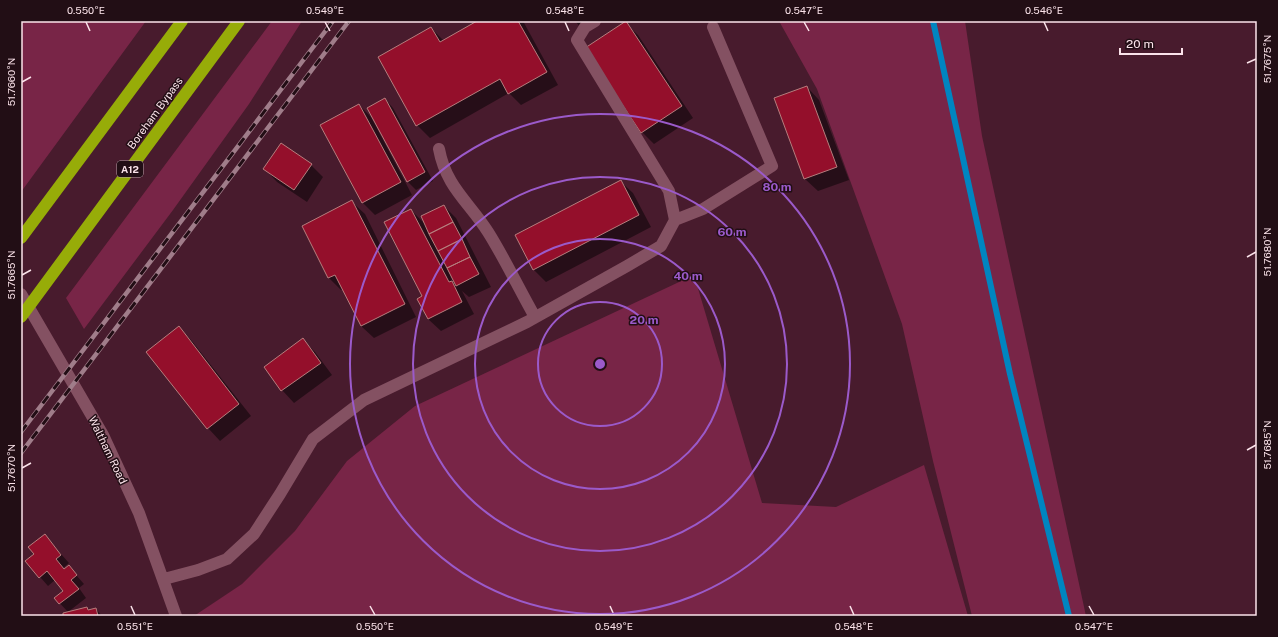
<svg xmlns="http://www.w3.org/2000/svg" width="1278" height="637" viewBox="0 0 1278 637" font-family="'Public Sans',sans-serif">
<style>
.green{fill:#782547}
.shadow{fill:#0007}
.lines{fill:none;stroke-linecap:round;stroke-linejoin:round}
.stream{stroke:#0085c0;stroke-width:6}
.building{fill:#940f2b;stroke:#b67d7d}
.minor{stroke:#845162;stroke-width:12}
.highway{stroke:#97ac08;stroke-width:12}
.rail-casing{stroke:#a07d8a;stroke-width:4.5}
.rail{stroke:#220e15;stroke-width:3;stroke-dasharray:9;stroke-linecap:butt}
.ticks{fill:none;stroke:#fbe3ea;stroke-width:1.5}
.ring{fill:none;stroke:#9b5aca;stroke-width:2}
.labels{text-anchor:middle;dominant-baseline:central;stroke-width:3;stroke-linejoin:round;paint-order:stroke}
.shield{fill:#220e15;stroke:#baa3aa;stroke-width:1}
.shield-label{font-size:10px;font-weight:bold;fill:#fbe3ea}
.street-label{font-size:11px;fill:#fbe3ea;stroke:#220e15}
.centre{fill:#9b5aca;stroke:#220e15;stroke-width:2}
.ring-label{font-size:12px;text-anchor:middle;font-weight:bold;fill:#9b5aca;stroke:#220e15;stroke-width:3;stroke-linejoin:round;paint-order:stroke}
.neatline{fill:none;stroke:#fbe3ea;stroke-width:1.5}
.ticks-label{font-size:10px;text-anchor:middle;fill:#fbe3ea}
</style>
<rect width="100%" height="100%" fill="#481b2d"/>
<!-- green -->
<path class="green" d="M21 21H146L21 192Z
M272 21H302L249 104 173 210 84 329 66 298Z
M779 21H965L982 136 1086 616H972L933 461 902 324 817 89Z
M694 275 762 503 836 507 924 465 968 616H194L242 584 295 531 347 461 415 406Z"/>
<!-- shadow -->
<path class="shadow" d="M479 21H523L558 85 521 105 509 93 430 138 417 125 379 57 431 28 444 41Z
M575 21H597L583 30Z
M625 23 638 35 693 118 654 144 642 132Z
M807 87 819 100 849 180 818 191 805 179 776 99Z
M385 99 393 108 433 181 416 190 408 182 368 108Z
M359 105 371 117 412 195 375 215 362 202Z
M311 165 323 177 307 202 277 182 265 169Z
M620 181 633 193 651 227 546 282 534 270 516 236Z
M352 202 365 214 416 317 374 338 361 326 343 289 341 290 329 278 303 226Z
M444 206 456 218 491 287 469 297 462 291 474 314 441 331 428 319 418 299 423 296 411 210 425 224Z
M179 328 191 340 251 416 220 441 208 428Z
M303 340 315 352 332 375 294 403 282 390Z
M45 536 69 563 63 568 65 570 69 567 84 584 79 588 86 598 68 612 55 598 64 591 55 580 48 586 26 561 35 554Z
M87 608 90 611 96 609 102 616H64Z"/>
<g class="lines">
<!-- stream -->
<path class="stream" d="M933 21 1010 374 1069 616"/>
</g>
<!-- building -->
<path class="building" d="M477 21H518L547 72 508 94 500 79 416 126 378 57 431 27 440 42Z
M626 21 682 106 641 133 585 48Z
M807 86 837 167 804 179 774 98Z
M385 98 425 172 407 182 367 108Z
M359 104 401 182 362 203 320 125Z
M281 143 312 164 294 190 263 169Z
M621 180 639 215 533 270 515 235Z
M352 200 405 304 361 326 335 275 328 278 302 226Z
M444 205 453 222 429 234 421 216Z
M411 209 449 282 452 281 462 302 428 319 417 299 422 296 384 222Z
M453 222 462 239 438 251 429 234Z
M462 239 470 257 447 268 438 251Z
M470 257 479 274 456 286 447 268Z
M179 326 239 404 207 429 146 352Z
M303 338 321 363 281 391 264 367Z
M45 534 61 555 56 559 64 569 69 565 77 575 71 580 79 589 59 604 54 598 63 591 47 571 39 578 25 561 34 554 28 547Z
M87 607 88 610 96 608 98 616H63V613Z"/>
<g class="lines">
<!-- minor -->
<path class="minor" d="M439 149C446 187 469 202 488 232 505 259 519 289 535 317
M675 220 703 209 772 166 713 27
M21 294 103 435 139 513 176 616
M164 579 198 570 227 559 254 534 280 494 313 439 364 400 527 322 627 266 661 246 675 220 669 191 577 40 585 27 595 21"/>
<!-- highway -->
<path class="highway" d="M21 238 182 21
M21 317 239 21"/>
<defs>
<path id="rail" d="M21 432 333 21
M21 453 349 21"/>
</defs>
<!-- rail casing -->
<use href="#rail" class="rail-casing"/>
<!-- rail -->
<use href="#rail" class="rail"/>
</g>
<!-- ticks -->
<path class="ticks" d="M86 22 90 31M325 22 330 31M565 22 569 31M804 22 809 31M1044 22 1048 31M1247 63 1256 59M22 82 31 77M1247 257 1256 252M22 275 31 270M1247 450 1256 445M22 468 31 463M131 606 135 615M370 606 375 615M610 606 614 615M850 606 854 615M1089 606 1094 615"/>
<!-- distance rings -->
<g class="ring">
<circle cx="600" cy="364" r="62"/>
<circle cx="600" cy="364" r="125"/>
<circle cx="600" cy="364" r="187"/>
<circle cx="600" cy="364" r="250"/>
</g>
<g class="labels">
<!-- shield labels -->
<rect class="shield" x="117" y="161" width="26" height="16" rx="3"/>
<g class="shield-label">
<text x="130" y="169">A12</text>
</g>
<!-- street labels -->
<g class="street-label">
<text transform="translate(155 113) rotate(-54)">Boreham Bypass</text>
<text transform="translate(108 450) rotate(64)">Waltham Road</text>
</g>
</g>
<circle cx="600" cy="364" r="6" class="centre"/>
<g class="ring-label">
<text x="777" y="191">80 m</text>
<text x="732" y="236">60 m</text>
<text x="688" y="280">40 m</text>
<text x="644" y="324">20 m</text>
</g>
<!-- border -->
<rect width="1278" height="637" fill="none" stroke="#220e15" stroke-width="44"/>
<!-- scale -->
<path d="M1120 48v6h62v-6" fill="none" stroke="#fbe3ea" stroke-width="2"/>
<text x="1126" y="48" font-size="12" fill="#fbe3ea" stroke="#220e15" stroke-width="3" paint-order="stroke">20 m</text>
<rect x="22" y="22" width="1234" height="593" class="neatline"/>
<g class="ticks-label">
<text x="86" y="14">0.550°E</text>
<text x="325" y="14">0.549°E</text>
<text x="565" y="14">0.548°E</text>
<text x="804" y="14">0.547°E</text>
<text x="1044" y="14">0.546°E</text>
<text transform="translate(1267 59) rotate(-90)" y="4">51.7675°N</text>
<text transform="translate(11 82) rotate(-90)" y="4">51.7660°N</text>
<text transform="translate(1267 252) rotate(-90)" y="4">51.7680°N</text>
<text transform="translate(11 275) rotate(-90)" y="4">51.7665°N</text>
<text transform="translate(1267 445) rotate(-90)" y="4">51.7685°N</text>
<text transform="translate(11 468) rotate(-90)" y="4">51.7670°N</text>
<text x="135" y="630">0.551°E</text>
<text x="375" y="630">0.550°E</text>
<text x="614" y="630">0.549°E</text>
<text x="854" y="630">0.548°E</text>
<text x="1094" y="630">0.547°E</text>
</g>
</svg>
